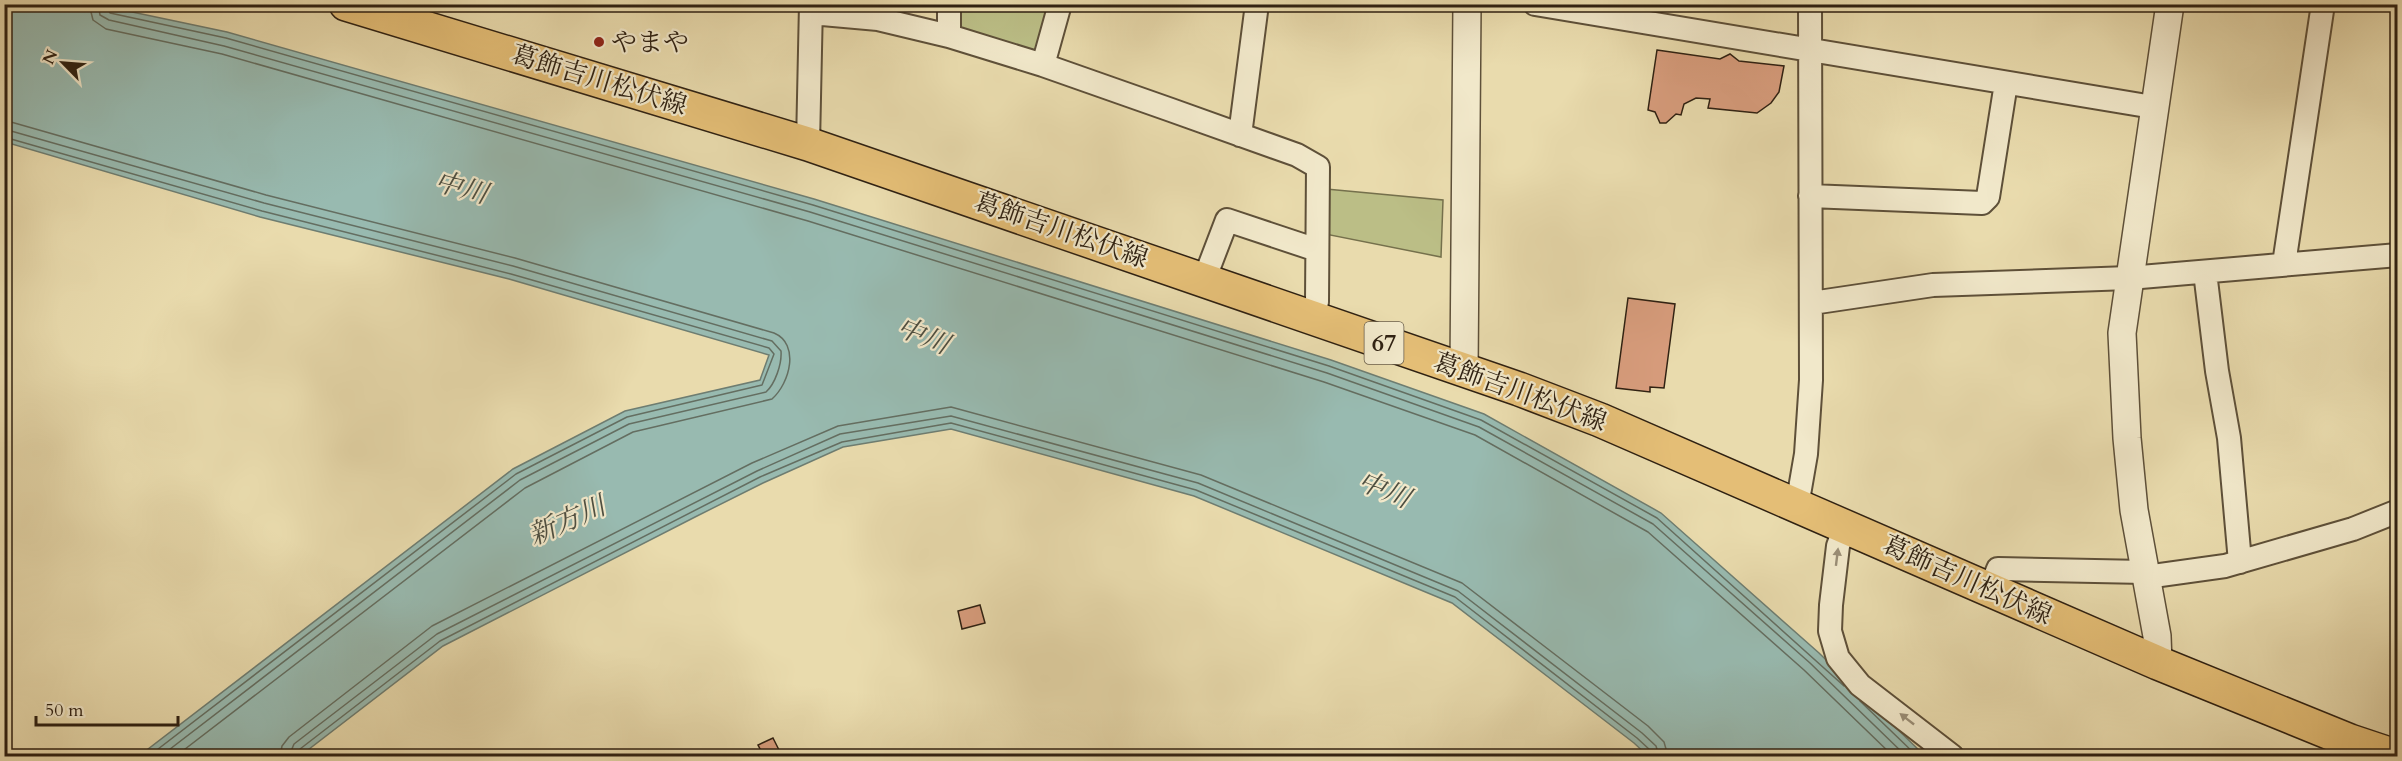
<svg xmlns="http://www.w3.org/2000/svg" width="2402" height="761" viewBox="0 0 2402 761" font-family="Cardo,'Noto Serif JP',serif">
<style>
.green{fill:#bbbe86;stroke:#75704c;stroke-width:1.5}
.water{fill:#98bab0;stroke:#6e7d71;stroke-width:1.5}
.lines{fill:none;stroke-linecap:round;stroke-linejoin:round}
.shore{stroke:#646e61;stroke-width:1.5}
.building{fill:#d79c7c;stroke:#2f2112;stroke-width:1.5}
.minor-casing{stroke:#5e5039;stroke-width:26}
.tertiary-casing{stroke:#5e5039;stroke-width:30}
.primary-casing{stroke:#2f2112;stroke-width:36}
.minor{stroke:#f1e8ca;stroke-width:22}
.tertiary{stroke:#f1e8ca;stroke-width:27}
.primary{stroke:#e4be76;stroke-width:33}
.oneway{fill:#9a8e77}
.poi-dot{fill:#8f2418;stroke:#f1e8ca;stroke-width:2}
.labels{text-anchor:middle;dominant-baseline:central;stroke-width:4.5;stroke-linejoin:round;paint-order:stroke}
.shield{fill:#f1e8ca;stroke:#695d49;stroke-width:1.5}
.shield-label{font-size:24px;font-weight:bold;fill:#2f2112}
.poi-label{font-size:26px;fill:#2f2112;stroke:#f1e8ca;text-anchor:start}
.street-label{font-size:26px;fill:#2f2112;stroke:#f1e8ca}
.water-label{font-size:27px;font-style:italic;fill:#4e4f41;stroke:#f1e8ca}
</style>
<rect width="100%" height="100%" fill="#e9dbad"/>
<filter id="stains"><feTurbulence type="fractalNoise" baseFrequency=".00333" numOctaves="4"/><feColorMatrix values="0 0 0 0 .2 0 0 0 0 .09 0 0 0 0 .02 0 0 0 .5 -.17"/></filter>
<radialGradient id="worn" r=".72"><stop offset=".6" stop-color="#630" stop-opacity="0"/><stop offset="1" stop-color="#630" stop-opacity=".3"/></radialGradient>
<!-- green -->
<path class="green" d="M954 5H1052L1040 53 958 33Z
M1326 189 1443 200 1441 257 1325 234Z"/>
<!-- water -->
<path class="water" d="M4 5H99L227 32 814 199 1331 360 1484 414 1661 513 1819 653 1925 756H1648L1634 743 1452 603 1194 496 951 429 843 447 763 483 697 516 443 646 300 756H139L513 469 625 411 760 380 769 355 509 279 260 217 5 142Z"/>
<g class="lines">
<!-- shore -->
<path class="shore" d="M89 4 93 20 106 29 222 54 808 221 1324 382 1475 435 1648 532 1804 670 1893 756
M98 4 100 15 109 20 224 46 810 212 1327 373 1479 427 1653 524 1810 663 1906 756
M105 4 110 13 226 38 813 205 1329 366 1481 420 1657 518 1844 686
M4 120 266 195 515 258 774 333C800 344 790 383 772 399L633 432 525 488 176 756
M4 129 264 203 513 266 772 341 781 351C782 364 775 384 766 392L629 424 520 480 161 756
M4 137 262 211 511 274 769 348 774 354 762 385 627 417 516 474 149 756
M1860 701 1917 756
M280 756 282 746 289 737 432 626 752 463 838 426 951 407 1201 475 1462 583 1648 726 1664 742 1668 756
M289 756 294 744 437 634 757 471 840 434 951 416 1198 483 1458 591 1642 733 1656 746 1659 756
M297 756 300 749 440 641 760 477 842 442 951 423 1196 490 1455 597 1637 738 1650 750 1651 756"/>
</g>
<!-- building -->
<path class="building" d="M1657 50 1720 59 1730 54 1739 61 1784 66 1779 92 1771 103 1757 113 1708 108 1710 99 1696 98 1684 104 1681 115 1676 114 1666 123H1660L1655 112 1648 110Z
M1628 298 1675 304 1664 388 1650 387V392L1616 388Z
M980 605 985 623 962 629 958 611Z
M773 738 782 756H764L758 745Z"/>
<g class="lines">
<defs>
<path id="minor" d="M1535 4 2153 107
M811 13 878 19 949 36 1043 65 1171 110 1297 155 1318 167 1317 302 1311 317
M949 36V4
M1043 65 1060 4
M1240 135 1257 4
M808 144 811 4
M1810 196 1982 203 1988 197 2006 83
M2284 264 2323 4
M2205 272 2217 371 2229 438 2240 562
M1204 280 1227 220 1317 250
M1812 303 1933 285 2129 278 2398 255
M1797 506 1806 454 1811 380 1810 4
M1845 527 1838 546 1831 605 1830 631 1838 658 1860 685 1952 756
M2146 577 2225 566 2353 529 2398 511
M1990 589 1998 569 2145 572"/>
<path id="tertiary" d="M1464 370 1467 4
M2158 663 2157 636 2134 510 2127 438 2122 333 2170 4"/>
<path id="primary" d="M346 4 808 144 1519 389 1600 420 2158 663 2350 741 2395 756"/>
</defs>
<!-- minor casing -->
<use href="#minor" class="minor-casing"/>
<!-- tertiary casing -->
<use href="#tertiary" class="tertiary-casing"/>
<!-- primary casing -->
<use href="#primary" class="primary-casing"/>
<!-- minor -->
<use href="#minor" class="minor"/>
<!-- tertiary -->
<use href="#tertiary" class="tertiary"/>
<!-- primary -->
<use href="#primary" class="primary"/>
</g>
<!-- one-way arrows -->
<defs><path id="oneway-solid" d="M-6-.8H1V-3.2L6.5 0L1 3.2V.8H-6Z" transform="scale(1.5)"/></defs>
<g class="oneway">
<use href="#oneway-solid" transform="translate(1837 557) rotate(-83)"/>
<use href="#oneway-solid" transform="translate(1907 719) rotate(-142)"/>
</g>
<!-- markers -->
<circle class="poi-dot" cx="599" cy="42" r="6"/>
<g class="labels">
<!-- shield labels -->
<rect class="shield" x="1364.5" y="322" width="39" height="42" rx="4.5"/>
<g class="shield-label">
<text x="1384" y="343">67</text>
</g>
<!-- poi labels -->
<g class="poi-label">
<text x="611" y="42">やまや</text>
</g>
<!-- street labels -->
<g class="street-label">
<text transform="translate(599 80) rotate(17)">葛飾吉川松伏線</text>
<text transform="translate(1061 230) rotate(19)">葛飾吉川松伏線</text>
<text transform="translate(1520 392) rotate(20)">葛飾吉川松伏線</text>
<text transform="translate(1967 580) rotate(24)">葛飾吉川松伏線</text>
</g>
<!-- water labels -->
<g class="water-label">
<text transform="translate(461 188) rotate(15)">中川</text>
<text transform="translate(923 336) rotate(22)">中川</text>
<text transform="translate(1384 490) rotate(22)">中川</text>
<text transform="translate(567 521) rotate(-24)">新方川</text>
</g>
</g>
<!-- margin -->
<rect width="2402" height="761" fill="none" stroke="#e9dbad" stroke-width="24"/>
<rect x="6" y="6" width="2390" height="749" fill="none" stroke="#2f2112" stroke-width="3"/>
<rect x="12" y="12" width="2378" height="737" fill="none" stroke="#2f2112" stroke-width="1.5"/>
<!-- north arrow -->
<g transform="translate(63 63) rotate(295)" stroke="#f1e8ca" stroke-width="4.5" paint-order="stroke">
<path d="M0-4.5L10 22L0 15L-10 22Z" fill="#2f2112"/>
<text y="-9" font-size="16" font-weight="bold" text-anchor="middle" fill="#2f2112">N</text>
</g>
<!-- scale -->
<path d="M36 716v9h142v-9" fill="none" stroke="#2f2112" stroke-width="3"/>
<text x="45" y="716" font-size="18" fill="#2f2112" stroke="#f1e8ca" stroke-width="4.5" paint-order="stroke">50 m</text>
<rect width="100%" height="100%" filter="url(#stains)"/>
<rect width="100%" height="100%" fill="url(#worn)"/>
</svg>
